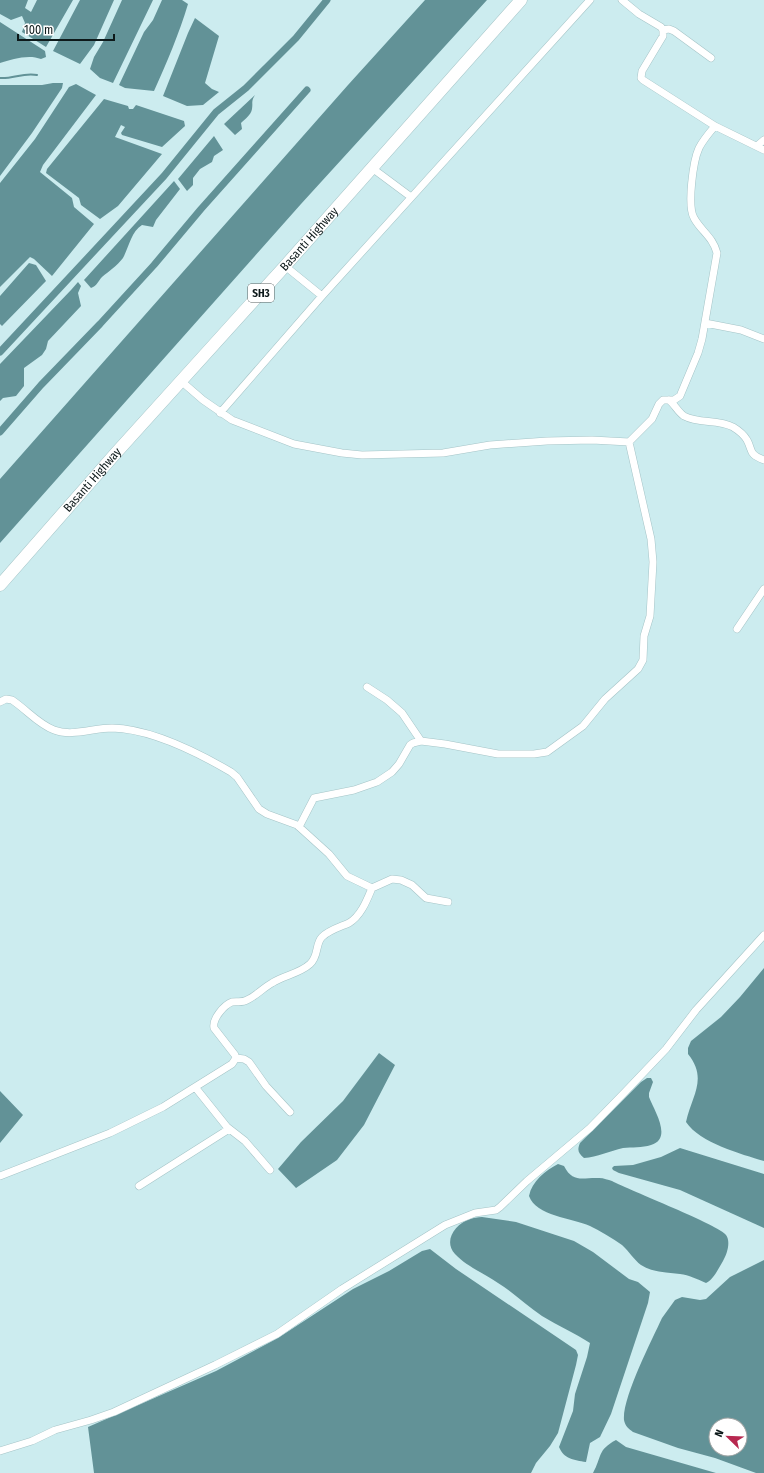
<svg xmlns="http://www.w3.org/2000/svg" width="764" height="1473" viewBox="0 0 764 1473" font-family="'Fira Sans Condensed',sans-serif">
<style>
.water{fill:#629297;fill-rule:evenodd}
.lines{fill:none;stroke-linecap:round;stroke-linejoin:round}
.stream{stroke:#629297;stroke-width:2}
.canal{stroke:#629297;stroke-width:7}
.minor-casing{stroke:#a5c4c7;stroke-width:8}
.primary-casing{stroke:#a5c4c7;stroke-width:13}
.minor{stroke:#fff;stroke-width:7}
.primary{stroke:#fff;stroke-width:12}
.labels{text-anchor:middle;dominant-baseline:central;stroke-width:3.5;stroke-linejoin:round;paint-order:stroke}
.shield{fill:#fff;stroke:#565e5f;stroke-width:1}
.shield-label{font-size:11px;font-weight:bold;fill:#0d191a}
.street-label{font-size:12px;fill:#0d191a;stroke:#fff}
</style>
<rect width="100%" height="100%" fill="#ccecef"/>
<!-- water -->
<path class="water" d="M0 0H28L25 8 31 12 37 0H73L46 47 22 32 25 23 22 16 11 20 0 14Z
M80 0H114L94 45 80 64 53 51Z
M122 0H153L113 83 100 78 90 69 94 57 103 42Z
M162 0H182L188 4C179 34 167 62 154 91L125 88 119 85 144 32 153 20Z
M425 0H487L301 204 0 543V479L348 85Z
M195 18 219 36 205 83 212 89 219 92 203 105 187 106 163 96 188 33Z
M0 22 45 51 46 57 41 59C29 54 12 59 0 63Z
M53 83H63L62 88 32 133 0 176V85H42Z
M76 84 96 95 43 165 40 172 72 198 74 207 94 224 52 276 34 259 30 257 0 287V183L35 139 69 87Z
M255 95C251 101 253 103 252 109 251 115 245 119 241 123L242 129 235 135 224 124Z
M104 99 128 106 129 109H133L136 105 184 121 185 126 162 147 122 135 121 133 125 127 121 125 115 137 162 154 118 206 100 219 81 205 79 198 46 173 47 169Z
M214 136 223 150 214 156 212 162 200 169 193 178V185L187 191 178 179Z
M174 181 180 189 156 220 153 227 142 225C131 232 129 247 123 258 117 266 109 271 102 277 98 281 97 286 91 288L84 280Z
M29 263 36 265 46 281 2 326 0 324V296Z
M78 282 81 286 78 293 81 306 48 341 46 349 42 355 24 368V386L16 396 3 398 0 401V364L71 290Z
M764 968V1161C741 1154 700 1143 686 1122 692 1095 708 1079 688 1054V1048L691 1041 721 1017 740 997Z
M379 1053 395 1065 364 1125 337 1160 296 1188 278 1169 301 1142 343 1101Z
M647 1078H651L653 1082 649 1093V1097C654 1110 673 1139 651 1145 642 1148 632 1147 623 1148 610 1151 597 1157 584 1158 578 1153 577 1150 580 1143L641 1082Z
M0 1091 23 1115 0 1143Z
M680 1148 764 1174V1228L680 1190 619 1173 613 1170 612 1168 614 1166 633 1165 661 1157Z
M558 1164 564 1166C573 1184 584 1177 599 1178 604 1178 608 1180 612 1181 629 1190 721 1226 726 1235 731 1242 727 1254 723 1261 718 1269 714 1279 706 1283 697 1279 689 1275 680 1274 667 1272 653 1273 641 1265 634 1260 629 1251 622 1245 612 1238 600 1231 590 1226 572 1218 536 1216 529 1196 532 1181 545 1171 558 1164Z
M482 1217 516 1222 574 1241 593 1252 629 1279 638 1282 650 1292 648 1303 611 1414 600 1437 590 1443 586 1462C574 1460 564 1459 559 1447L573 1411 575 1394 587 1357 590 1343C575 1333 558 1326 542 1316 527 1306 514 1293 498 1283 485 1274 466 1266 455 1254 443 1241 455 1224 470 1219 473 1218 478 1217 482 1217Z
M430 1249 456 1269 576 1350 578 1355 576 1365 558 1433 550 1446 536 1463 531 1473H94L88 1427 216 1371 278 1338 353 1289 389 1271 422 1251Z
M764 1260V1473H756L715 1458 678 1448 633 1432C629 1429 625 1426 624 1420 622 1398 652 1340 662 1318L675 1300 682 1297 700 1300 706 1299 730 1277ZM716 1425H740V1449H716Z
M616 1440 626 1447 716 1473H593C602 1457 597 1450 616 1440Z"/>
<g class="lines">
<!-- stream -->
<path class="stream" d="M0 78C13 79 24 72 37 75"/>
<!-- canal -->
<path class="canal" d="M0 352 164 176 216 112 246 88 296 38 327 0
M0 432 41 385 100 324 154 265 201 209 307 90"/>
<defs>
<path id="minor" d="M622 0 639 14 661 27 663 30V36L642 71 641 78 643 80 715 126 764 150
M663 30 669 29 674 31 711 58
M757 146 764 140
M372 168 411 197
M285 266 322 296
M705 323 741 330 764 339
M181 381 203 400 232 420 294 444 342 453 362 455 443 453 490 445 547 441 592 440 629 442 652 419 659 404 663 400H674L680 396 698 353 702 339 717 253C713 237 701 231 694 218 687 206 693 161 699 148 703 140 709 133 715 126
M669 400C675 405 678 412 684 416 699 424 718 419 733 427 738 430 744 435 747 440 753 451 748 454 764 460
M220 413 322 296 590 0
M737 629 764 589
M367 687 387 700 402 713 421 741
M0 702 6 699 12 700C27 710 38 724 54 730 72 737 93 728 112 728 152 729 197 752 231 772L237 777 259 809 267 814 297 825 329 854 347 876 372 888 392 879 401 880 412 885 426 898 448 902
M299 827 314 798 354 790 377 782 392 772 399 764 410 745 413 743 421 741 445 744 498 754H534L547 752 583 726 605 699 638 669 643 660 644 636 650 616 653 562 651 539 629 442
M236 1058 244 1059 249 1062 266 1086 290 1112
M195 1087 227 1127 245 1141 270 1170
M0 1176 110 1133 163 1107 232 1064 236 1058 235 1055 214 1028C212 1019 224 1005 232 1002 237 1001 242 1003 247 1000 256 996 263 988 272 983 284 975 299 974 310 964 319 956 315 944 322 937 329 930 340 927 349 923 361 916 367 900 372 888
M139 1186 229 1129
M0 1451 32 1441 55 1430 91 1420 114 1412 215 1365 277 1334 342 1289 445 1225 475 1213 496 1210 500 1207 527 1181 590 1128 626 1091 666 1049 696 1010 764 935"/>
<g id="primary">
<path id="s1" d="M0 585 115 454 285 266 521 0"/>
</g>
</defs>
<!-- minor casing -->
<use href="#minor" class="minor-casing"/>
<!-- primary casing -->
<use href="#primary" class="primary-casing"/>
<!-- minor -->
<use href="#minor" class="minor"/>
<!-- primary -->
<use href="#primary" class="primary"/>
</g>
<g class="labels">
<!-- shield labels -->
<rect class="shield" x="248" y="284" width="26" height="18" rx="3"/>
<g class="shield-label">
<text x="261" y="293">SH3</text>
</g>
<!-- street labels -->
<g class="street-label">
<text stroke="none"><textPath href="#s1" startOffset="464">Basanti Highway</textPath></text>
<text stroke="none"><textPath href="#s1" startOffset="140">Basanti Highway</textPath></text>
</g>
</g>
<!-- north arrow -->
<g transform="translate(728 1437) rotate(293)"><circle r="19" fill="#ffffff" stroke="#9ea3a3"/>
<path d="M0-3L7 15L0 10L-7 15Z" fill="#b82850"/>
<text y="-6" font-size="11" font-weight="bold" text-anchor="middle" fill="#0d191a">N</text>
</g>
<!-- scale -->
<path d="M18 34v6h96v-6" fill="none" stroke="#0d191a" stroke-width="2"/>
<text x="24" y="34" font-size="12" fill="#0d191a" stroke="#ffffff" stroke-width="3" paint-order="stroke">100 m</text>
</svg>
